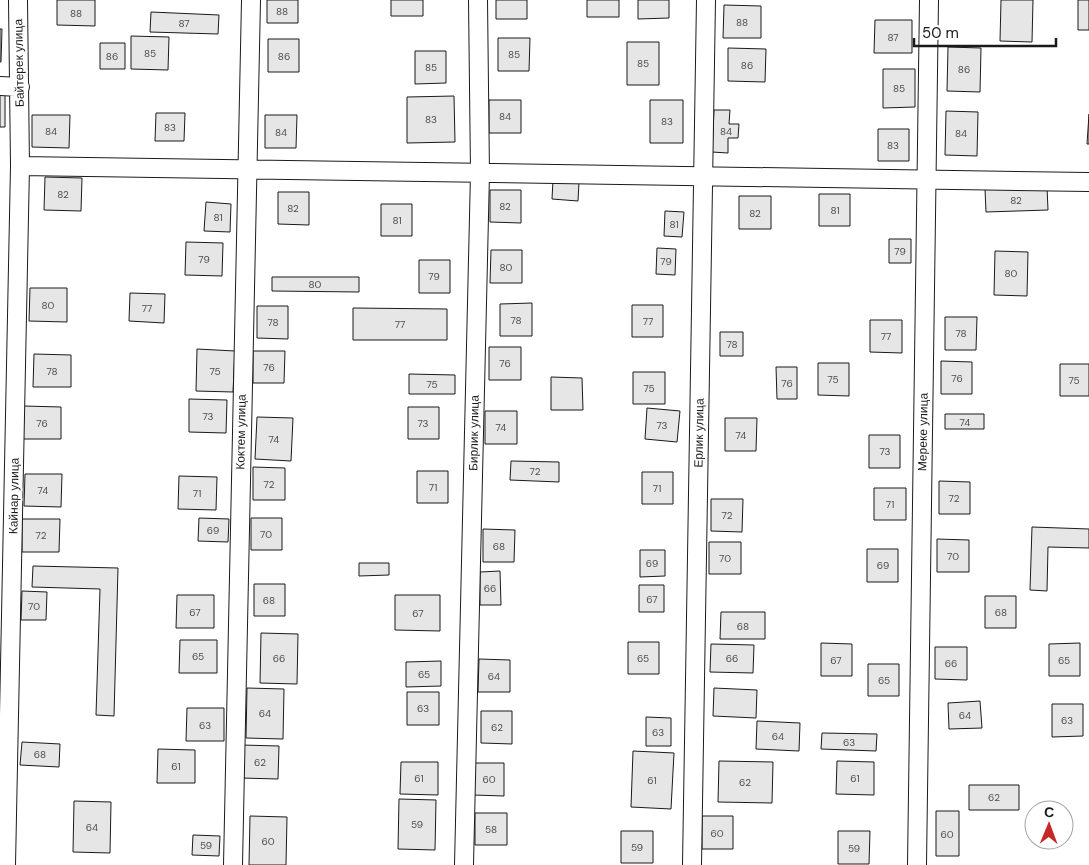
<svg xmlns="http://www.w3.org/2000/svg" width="1089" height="865" viewBox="0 0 1089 865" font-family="'DM Sans',sans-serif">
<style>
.building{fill:#e6e6e6;stroke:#1a1a1a}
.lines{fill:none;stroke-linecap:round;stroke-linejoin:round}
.minor-casing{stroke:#1a1a1a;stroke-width:20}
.minor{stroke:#fff;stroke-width:18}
.labels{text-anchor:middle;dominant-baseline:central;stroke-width:4;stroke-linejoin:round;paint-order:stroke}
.number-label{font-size:10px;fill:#4d4d4d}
.street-label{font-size:12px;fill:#1a1a1a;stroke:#fff}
</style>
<rect width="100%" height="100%" fill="#fff"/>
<!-- building -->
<path class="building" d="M57 0H95V26L57 25Z
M267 0H298V23H267Z
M391 0H423V16H391Z
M496 0H527V19H496Z
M587 0H619V17H587Z
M638 0H669V18L638 19Z
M1001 0H1033L1032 42 1000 41Z
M1078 0H1089V30H1078Z
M724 5 761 6V38H723Z
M151 12 219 15 218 34 150 32Z
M875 20H912V53H874Z
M0 29H2L1 62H0Z
M131 36 169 37 168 70 131 69Z
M498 38H530L529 71H498Z
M268 39H299V72H268Z
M627 42H659V85H627Z
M100 43H125V69H100Z
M948 47 981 48 980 92 947 91Z
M728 48 766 49 765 82 728 81Z
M415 51H446V83L415 84Z
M883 69H915V107L883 108Z
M0 95H5V127H0Z
M454 96 455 142 407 143V97Z
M489 100H521V133H489Z
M650 100H683V143H650Z
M714 110H730L729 124H739L738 138H728V153L712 152Z
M946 111 978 112 977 156 945 155Z
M156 113H185L184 141H155Z
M1089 114V144H1087Z
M32 115H70L69 148 32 147Z
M265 115H297L296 148H265Z
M878 129H909V161H878Z
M45 177 82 178 81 211 44 210Z
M553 180 579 182 578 201 552 199Z
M1047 187 1048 210 986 212 985 189Z
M490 190H521V223L490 222Z
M278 192H309V225L278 224Z
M819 194H850V226H819Z
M739 196H771V229H739Z
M206 202 231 204 230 232 204 231Z
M381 204H412V236H381Z
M665 211 684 212 682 237 664 236Z
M889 239H911V263H889Z
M186 242 223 243 222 276 185 275Z
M657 248 676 249 675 275 656 274Z
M491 250H522V283H490Z
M995 251 1028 252 1027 296 994 295Z
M419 260H450V293H419Z
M272 277H359V292L272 291Z
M30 288H67V322L29 321Z
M130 293 165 294 164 323 129 321Z
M532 303V336H500V304Z
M632 305H663V337H632Z
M257 306H288V339L257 338Z
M353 308 447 309V340H353Z
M945 317H977L976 350H945Z
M870 320H902V353L870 352Z
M720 332H743V356H720Z
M489 347H521V380H489Z
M197 349 235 351 233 392 196 391Z
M253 351H285L284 383H253Z
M34 354 71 355V387H33Z
M941 361 972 362V394H941Z
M818 363H849V396L818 395Z
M1060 364H1089V396H1060Z
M776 367H797V399H777Z
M633 372H665V404H633Z
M409 374 455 375V394H409Z
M551 377 582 378 583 410H551Z
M189 399 227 400 226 433 189 432Z
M24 406 61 407V439H23Z
M408 407H439V439H408Z
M647 408 680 411 677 442 645 439Z
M485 411H517V444H485Z
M945 414H984V429H945Z
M257 417 293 418 291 461 255 459Z
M725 418H757L756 451H725Z
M869 435H900V468H869Z
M511 461 559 462V482L510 480Z
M253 467 285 468V500H253Z
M417 471H448V503H417Z
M642 472H673V504H642Z
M25 474H62L61 507 24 506Z
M179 476 217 477 216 510 178 509Z
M939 481 970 482V514H939Z
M874 488H906V520H874Z
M711 499H743L742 532 711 531Z
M199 518 229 519 228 542 198 541Z
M251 518H282V550H251Z
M22 519H60L59 552H22Z
M1032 527 1089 529V548L1048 547 1047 591 1030 590Z
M483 529 515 530 514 562H483Z
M937 539 969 540V572H937Z
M709 542H741V574H709Z
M867 549H898V582H867Z
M640 550H665V576L640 577Z
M359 563H389V575L359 576Z
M33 566 118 568 114 716 96 715 100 589 32 587Z
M500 571 501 605H480V572Z
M254 584H285V616H254Z
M639 585H664V612H639Z
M22 591 47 592 46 620H21Z
M177 595H214V628H176Z
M395 595H440V631L395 630Z
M985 596H1016V628H985Z
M721 612H765V639H720Z
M261 633 298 634 297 684 260 683Z
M180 640H217V673H179Z
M628 642H659V674H628Z
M821 643 852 644V676H821Z
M1080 643V676H1049V644Z
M711 644 754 645 753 673 710 672Z
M935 647H967V680L935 679Z
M479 659 510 660V692H478Z
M441 661V686L406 687V662Z
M868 664H899V696H868Z
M247 688 284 689 283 739 246 738Z
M714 688 757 690 756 718 713 716Z
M407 692H439V725H407Z
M980 701 982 728 949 729 948 703Z
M1052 704H1083V736L1052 737Z
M187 708H224V741H186Z
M481 711H512V744L481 743Z
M646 717 671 718V746H646Z
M757 721 800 723 799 751 756 749Z
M822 733 877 734 876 751 821 749Z
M22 742 60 744 59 767 20 765Z
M241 745 279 746 278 779 241 778Z
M158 749 195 750V783H157Z
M633 751 674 753 671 809 631 807Z
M719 761 773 762 772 803 718 802Z
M837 761 874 762V795L836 794Z
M401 762H438V795L400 794Z
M473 763H504V796L473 795Z
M969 785H1019V810H969Z
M399 799 436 800 435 850 398 849Z
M74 801 111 802 110 853 73 852Z
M936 811H959V856H936Z
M475 813H507V845H475Z
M250 816 287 817 286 865H249Z
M702 816H733V849H702Z
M621 831H653V863H621Z
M838 831H870L869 864H838Z
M193 835 220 836 219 856 192 855Z"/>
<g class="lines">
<defs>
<path id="minor" d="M0 86 20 87
M20 166 1089 182
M6 865 20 166 18 0
M233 865 251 0
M464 865 480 173 478 0
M692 865 706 0
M917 865 929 0"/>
</defs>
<!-- minor casing -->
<use href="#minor" class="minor-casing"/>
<!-- minor -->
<use href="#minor" class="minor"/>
</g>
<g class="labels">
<!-- number labels -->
<g class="number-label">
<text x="282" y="11">88</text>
<text x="76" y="13">88</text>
<text x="742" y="22">88</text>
<text x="184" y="23">87</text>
<text x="893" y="37">87</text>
<text x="150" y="53">85</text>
<text x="514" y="54">85</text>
<text x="112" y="56">86</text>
<text x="284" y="56">86</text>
<text x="643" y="63">85</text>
<text x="747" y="65">86</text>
<text x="431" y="67">85</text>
<text x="964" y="69">86</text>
<text x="899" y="88">85</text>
<text x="505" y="116">84</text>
<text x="431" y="119">83</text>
<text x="667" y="121">83</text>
<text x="170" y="127">83</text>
<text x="51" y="131">84</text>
<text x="726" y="131">84</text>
<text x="281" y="132">84</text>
<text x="961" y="133">84</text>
<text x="893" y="145">83</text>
<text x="63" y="194">82</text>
<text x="1016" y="200">82</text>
<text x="505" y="206">82</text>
<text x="293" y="208">82</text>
<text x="835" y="210">81</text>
<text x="755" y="213">82</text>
<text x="218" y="217">81</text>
<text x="397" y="220">81</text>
<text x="674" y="224">81</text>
<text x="900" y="251">79</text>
<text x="204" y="259">79</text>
<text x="666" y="261">79</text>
<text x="506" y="267">80</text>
<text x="1011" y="273">80</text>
<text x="434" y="276">79</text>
<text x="315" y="284">80</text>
<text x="48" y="305">80</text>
<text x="147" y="308">77</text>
<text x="516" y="320">78</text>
<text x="648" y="321">77</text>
<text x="273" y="322">78</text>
<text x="400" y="324">77</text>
<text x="961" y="333">78</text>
<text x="886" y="336">77</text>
<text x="732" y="344">78</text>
<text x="505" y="363">76</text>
<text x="269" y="367">76</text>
<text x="52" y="371">78</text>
<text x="215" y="371">75</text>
<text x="957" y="378">76</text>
<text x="833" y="379">75</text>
<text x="1074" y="380">75</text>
<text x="787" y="383">76</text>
<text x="432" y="384">75</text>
<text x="649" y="388">75</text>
<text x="208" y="416">73</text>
<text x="965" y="422">74</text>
<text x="42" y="423">76</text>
<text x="423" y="423">73</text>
<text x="662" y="425">73</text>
<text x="501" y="427">74</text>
<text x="741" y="435">74</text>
<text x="274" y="439">74</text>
<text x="885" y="451">73</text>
<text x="535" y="471">72</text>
<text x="269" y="484">72</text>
<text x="433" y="487">71</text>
<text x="657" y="488">71</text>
<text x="43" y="490">74</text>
<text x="197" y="493">71</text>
<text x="954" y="498">72</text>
<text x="890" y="504">71</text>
<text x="727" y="515">72</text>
<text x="213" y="530">69</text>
<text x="266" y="534">70</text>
<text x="41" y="535">72</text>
<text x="499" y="546">68</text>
<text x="953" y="556">70</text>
<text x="725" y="558">70</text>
<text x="652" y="563">69</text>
<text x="883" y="565">69</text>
<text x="490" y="588">66</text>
<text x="652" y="599">67</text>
<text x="269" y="600">68</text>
<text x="34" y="606">70</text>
<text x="195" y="612">67</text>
<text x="1001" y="612">68</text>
<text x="418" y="613">67</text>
<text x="743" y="626">68</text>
<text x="198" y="656">65</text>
<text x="279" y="658">66</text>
<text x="643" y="658">65</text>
<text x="732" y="658">66</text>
<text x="836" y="660">67</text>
<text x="1064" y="660">65</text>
<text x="951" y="663">66</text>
<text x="424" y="674">65</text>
<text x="494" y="676">64</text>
<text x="884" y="680">65</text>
<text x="423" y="708">63</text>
<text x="265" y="713">64</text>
<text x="965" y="715">64</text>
<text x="1067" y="720">63</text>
<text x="205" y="725">63</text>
<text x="497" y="727">62</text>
<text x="658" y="732">63</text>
<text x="778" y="736">64</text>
<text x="849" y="742">63</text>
<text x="40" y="754">68</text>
<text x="260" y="762">62</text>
<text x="176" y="766">61</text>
<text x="419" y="778">61</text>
<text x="855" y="778">61</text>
<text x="489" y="779">60</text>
<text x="652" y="780">61</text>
<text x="745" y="782">62</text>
<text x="994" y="797">62</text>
<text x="417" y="824">59</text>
<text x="92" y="827">64</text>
<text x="491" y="829">58</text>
<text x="717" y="833">60</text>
<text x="947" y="834">60</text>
<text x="268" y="841">60</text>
<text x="206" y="845">59</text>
<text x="637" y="847">59</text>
<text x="854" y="848">59</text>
</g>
<!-- street labels -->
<g class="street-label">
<text transform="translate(19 63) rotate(-91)">Байтерек улица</text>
<text transform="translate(241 432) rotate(-89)">Коктем улица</text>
<text transform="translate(923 432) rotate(-89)">Мереке улица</text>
<text transform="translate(474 433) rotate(-89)">Бирлик улица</text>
<text transform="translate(699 433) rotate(-89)">Ерлик улица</text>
<text transform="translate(14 496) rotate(-89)">Кайнар улица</text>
</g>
</g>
<!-- north arrow -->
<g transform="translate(1049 825) rotate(1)"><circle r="24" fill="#ffffff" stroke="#a3a3a3"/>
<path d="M0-4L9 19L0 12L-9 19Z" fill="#c62828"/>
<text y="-8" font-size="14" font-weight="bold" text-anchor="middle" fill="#1a1a1a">С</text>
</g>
<!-- scale -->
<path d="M914 38v8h142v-8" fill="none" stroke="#1a1a1a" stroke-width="2.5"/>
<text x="922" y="38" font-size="15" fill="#1a1a1a" stroke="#ffffff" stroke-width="4" paint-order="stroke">50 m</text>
</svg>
